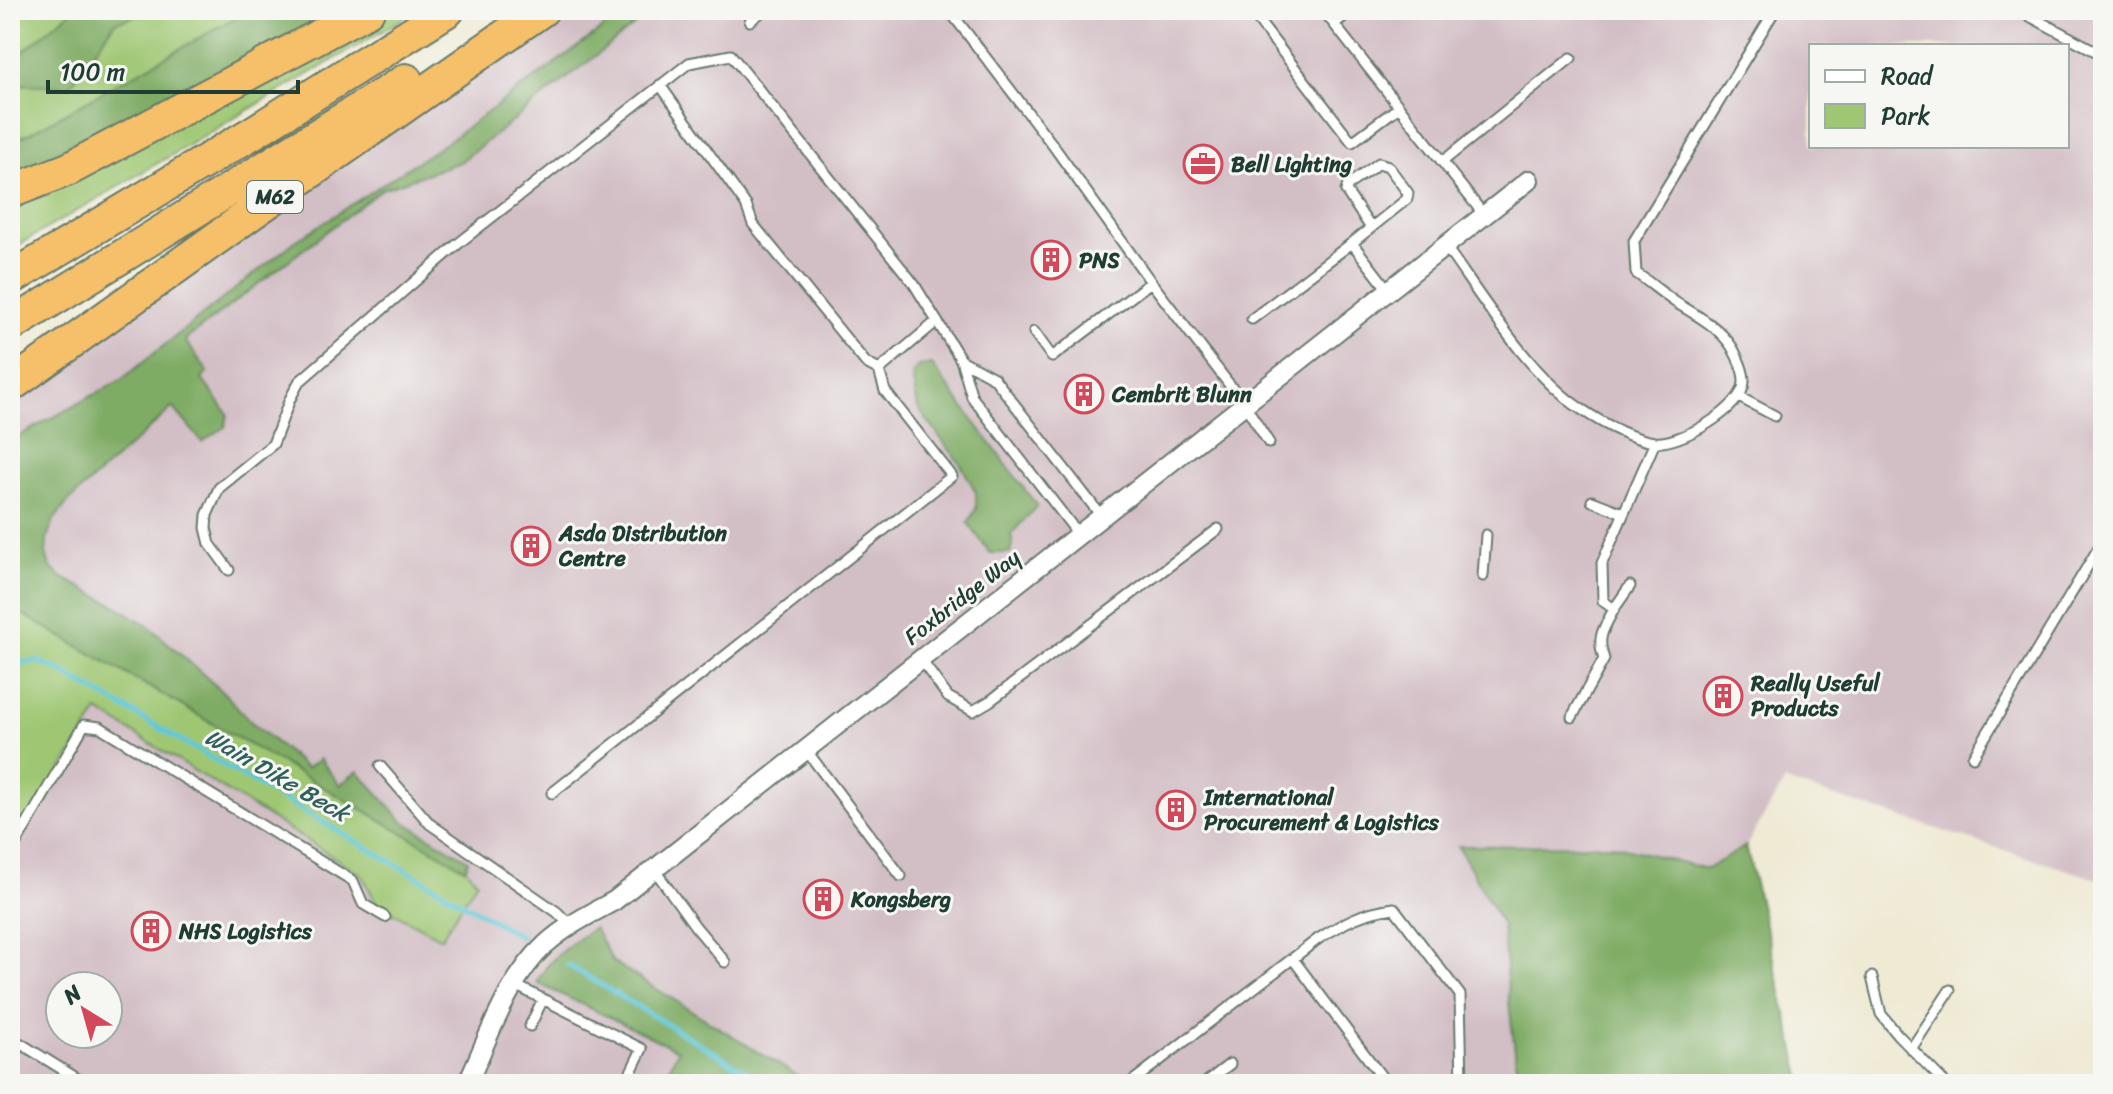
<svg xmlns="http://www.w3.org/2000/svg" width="2113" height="1094" viewBox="0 0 2113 1094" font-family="Sriracha,sans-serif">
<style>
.industrial{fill:#d2bec5;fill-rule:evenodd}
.green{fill:#9fc773;stroke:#5f8254;stroke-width:2}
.forest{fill:#7fac65;stroke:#4f744c;stroke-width:2}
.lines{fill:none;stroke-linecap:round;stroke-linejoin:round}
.stream{stroke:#5ec8d8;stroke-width:5}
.service-casing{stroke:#687a6c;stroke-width:13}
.minor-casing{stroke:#687a6c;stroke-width:22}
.motorway-casing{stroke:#687a6c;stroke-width:36}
.service{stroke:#fff;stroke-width:9}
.minor{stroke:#fff;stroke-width:18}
.motorway{stroke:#f6c06b;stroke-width:32}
.labels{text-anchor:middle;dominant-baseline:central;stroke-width:6;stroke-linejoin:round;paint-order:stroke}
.shield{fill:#f6f6f2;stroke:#60746d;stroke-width:2}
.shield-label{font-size:20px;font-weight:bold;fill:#1f3d34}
.poi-label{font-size:22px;font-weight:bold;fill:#1f3d34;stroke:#f6f6f2;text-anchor:start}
.street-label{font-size:22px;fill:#1f3d34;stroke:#f6f6f2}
.water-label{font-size:24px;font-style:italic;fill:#2f605d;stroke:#f6f6f2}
</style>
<rect width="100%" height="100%" fill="#f6f6f2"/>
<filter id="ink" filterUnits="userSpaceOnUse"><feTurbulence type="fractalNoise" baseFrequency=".0125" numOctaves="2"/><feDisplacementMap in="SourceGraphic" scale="16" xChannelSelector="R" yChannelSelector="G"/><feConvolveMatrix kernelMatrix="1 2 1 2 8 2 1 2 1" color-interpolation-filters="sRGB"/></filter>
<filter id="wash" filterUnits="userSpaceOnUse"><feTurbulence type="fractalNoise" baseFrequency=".006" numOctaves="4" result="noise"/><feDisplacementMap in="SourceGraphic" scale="32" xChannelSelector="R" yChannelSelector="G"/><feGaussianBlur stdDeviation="1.8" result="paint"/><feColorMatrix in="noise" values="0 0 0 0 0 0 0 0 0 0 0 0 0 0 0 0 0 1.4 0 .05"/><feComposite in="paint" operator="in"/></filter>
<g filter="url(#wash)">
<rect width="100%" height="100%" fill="#efead4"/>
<!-- industrial -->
<path class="industrial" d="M573 10H2103V881L1785 781 1746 846 1707 869 1613 845 1459 846 1502 925 1510 1011 1519 1084H10V401L260 219ZM1811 46H2067V146H1811ZM60 986H108V1034H60Z"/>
<!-- green -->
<path class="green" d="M10 10H249L28 134 10 141Z
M388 10H418L10 250V201L35 194Z
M10 607 466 869 477 881 441 938 377 904 362 875 98 711 22 833 10 825Z"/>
<!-- forest -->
<path class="forest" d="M73 10H159L115 22 70 86 10 84V62Z
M249 10H322L320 20 57 156 10 175V141L28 134Z
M628 10H654L460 162 382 189 185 340 208 372 202 379 228 414 225 427 202 442 173 407 69 501 54 520 47 538 46 554 50 567 61 577 115 605 150 627 225 694 250 721 306 768 320 759 340 785 358 771 403 821 468 860 466 869 10 607V441L121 380 294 242 447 142Z
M932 365 1037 506 1011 534 1013 545 1010 553H990L968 523 976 509V492L961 465 918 408 912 375 918 366Z
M1613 845 1707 869 1746 846 1803 1084H1519L1510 1011 1502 925 1458 846Z
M594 928 613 962 810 1084H661L678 1050 537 983C547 959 573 942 594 928Z"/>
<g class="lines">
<!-- stream -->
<path class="stream" d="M10 664 37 661 57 669 522 937
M568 965 767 1084"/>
</g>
</g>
<g filter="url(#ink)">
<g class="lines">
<defs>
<path id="service" d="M949 10 1052 144 1151 282 1245 405 1269 443
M1250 10 1352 142 1399 107
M1323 10 1484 215
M2018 10 2103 55
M750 21 764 10
M1334 24 1352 10
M660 85 746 205 753 224 866 363 879 370 937 321
M1442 162 1571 58
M1352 243 1407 199 1408 193 1388 166 1379 163 1348 185 1346 191 1371 228
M1445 246C1482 297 1529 375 1581 409 1602 423 1629 438 1654 442 1678 446 1745 408 1744 381 1744 371 1737 356 1732 347 1718 326 1696 315 1675 302 1662 293 1649 282 1636 273L1634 241 1775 10
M1252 319 1352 243 1389 291
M1034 332 1052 357 1151 282
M1739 397 1775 416
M1592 501 1623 513
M1079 535 972 397 961 360 994 378 1102 517
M229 570 210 544 206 528 207 515 219 488 273 444 290 399 299 382 459 243 689 63 731 55 914 284 961 360
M1483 576 1486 535
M1630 586 1614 609 1603 601 1602 563 1655 442
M921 660 948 697 973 711 990 701 1218 529
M1572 717 1604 659C1596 636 1604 629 1614 609
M806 750 901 876
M1973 757 2101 544 2103 545
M380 766 430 824 557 912 570 925
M552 793 952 476 885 391 879 370
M10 854 84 725 100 727 353 881 363 904 385 917
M654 869 695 926 725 962
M1293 959 1387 1084
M1872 977 1881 1014 1897 1034 1946 1084
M515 985 642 1049 625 1084
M530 1026 543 999
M10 1037 86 1084
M1911 1049 1950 990
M1129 1084 1318 939C1345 922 1362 912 1394 908L1460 995 1462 1084
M1204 1084 1230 1064"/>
<path id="minor" d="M467 1084C489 1037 507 980 546 944 566 926 590 914 614 901L1529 180"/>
<path id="motorway" d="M10 192 69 169 368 10
M10 279 254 132 448 10
M10 326 406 80
M10 386 256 210 542 10"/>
</defs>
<!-- service casing -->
<use href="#service" class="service-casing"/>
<!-- minor casing -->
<use href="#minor" class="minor-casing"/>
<!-- motorway casing -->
<use href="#motorway" class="motorway-casing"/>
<!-- service -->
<use href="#service" class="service"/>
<!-- minor -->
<use href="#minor" class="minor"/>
<!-- motorway -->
<use href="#motorway" class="motorway"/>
</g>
</g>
<!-- icons -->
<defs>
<symbol id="office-ring" viewBox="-11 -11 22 22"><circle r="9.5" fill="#f6f6f2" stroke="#d1495b" stroke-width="1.5"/><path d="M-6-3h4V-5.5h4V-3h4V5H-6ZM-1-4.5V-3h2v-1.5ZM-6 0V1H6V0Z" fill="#d1495b"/></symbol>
<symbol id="building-ring" viewBox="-11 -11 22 22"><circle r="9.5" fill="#f6f6f2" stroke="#d1495b" stroke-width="1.5"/><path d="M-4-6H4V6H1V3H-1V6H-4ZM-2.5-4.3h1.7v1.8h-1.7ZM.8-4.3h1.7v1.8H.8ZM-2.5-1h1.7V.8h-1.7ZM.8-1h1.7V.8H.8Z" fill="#d1495b"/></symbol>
</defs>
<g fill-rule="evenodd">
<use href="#office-ring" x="1181" y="142" width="44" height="44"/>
<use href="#building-ring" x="1029" y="238" width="44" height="44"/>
<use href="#building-ring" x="1062" y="372" width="44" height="44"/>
<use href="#building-ring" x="509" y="524" width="44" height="44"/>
<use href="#building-ring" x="1701" y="674" width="44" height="44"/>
<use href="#building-ring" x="1154" y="788" width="44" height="44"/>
<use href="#building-ring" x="801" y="877" width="44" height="44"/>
<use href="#building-ring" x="129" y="909" width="44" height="44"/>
</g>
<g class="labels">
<!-- shield labels -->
<rect class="shield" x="247" y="181" width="56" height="32" rx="6"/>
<g class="shield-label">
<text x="275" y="197">M62</text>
</g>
<!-- poi labels -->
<g class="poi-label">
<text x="1231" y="164">Bell Lighting</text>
<text x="1079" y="260">PNS</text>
<text x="1112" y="394">Cembrit Blunn</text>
<text x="559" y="533">Asda Distribution<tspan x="559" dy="25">Centre</tspan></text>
<text x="1751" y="683">Really Useful<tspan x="1751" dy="25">Products</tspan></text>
<text x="1204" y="797">International<tspan x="1204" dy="25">Procurement &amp; Logistics</tspan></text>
<text x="851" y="899">Kongsberg</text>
<text x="179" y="931">NHS Logistics</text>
</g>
<!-- street labels -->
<g class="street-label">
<text transform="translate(962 597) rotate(-38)">Foxbridge Way</text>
</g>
<!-- water labels -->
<g class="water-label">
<text transform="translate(277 775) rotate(30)">Wain Dike Beck</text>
</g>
</g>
<!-- margin -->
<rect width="2113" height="1094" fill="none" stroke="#f6f6f2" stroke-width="40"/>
<!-- legend -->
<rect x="1809" y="44" width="260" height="104" fill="#f6f6f2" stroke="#a0aca6" stroke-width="2"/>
<rect x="1825" y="70" width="40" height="12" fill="#ffffff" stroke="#a0aca6" stroke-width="2"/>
<text x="1881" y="84" font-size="24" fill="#1f3d34">Road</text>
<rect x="1825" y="104" width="40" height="24" fill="#9fc773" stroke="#a0aca6" stroke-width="2"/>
<text x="1881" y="124" font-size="24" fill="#1f3d34">Park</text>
<!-- north arrow -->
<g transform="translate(84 1010) rotate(323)"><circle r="38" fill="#f6f6f2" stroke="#a0aca6" stroke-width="2"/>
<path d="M0-6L14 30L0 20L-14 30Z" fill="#d1495b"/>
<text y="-12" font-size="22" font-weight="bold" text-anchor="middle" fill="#1f3d34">N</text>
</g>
<!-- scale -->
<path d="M48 80v12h250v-12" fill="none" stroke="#1f3d34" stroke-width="4"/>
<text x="60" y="80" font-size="24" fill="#1f3d34" stroke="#f6f6f2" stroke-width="6" paint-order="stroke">100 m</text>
</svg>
